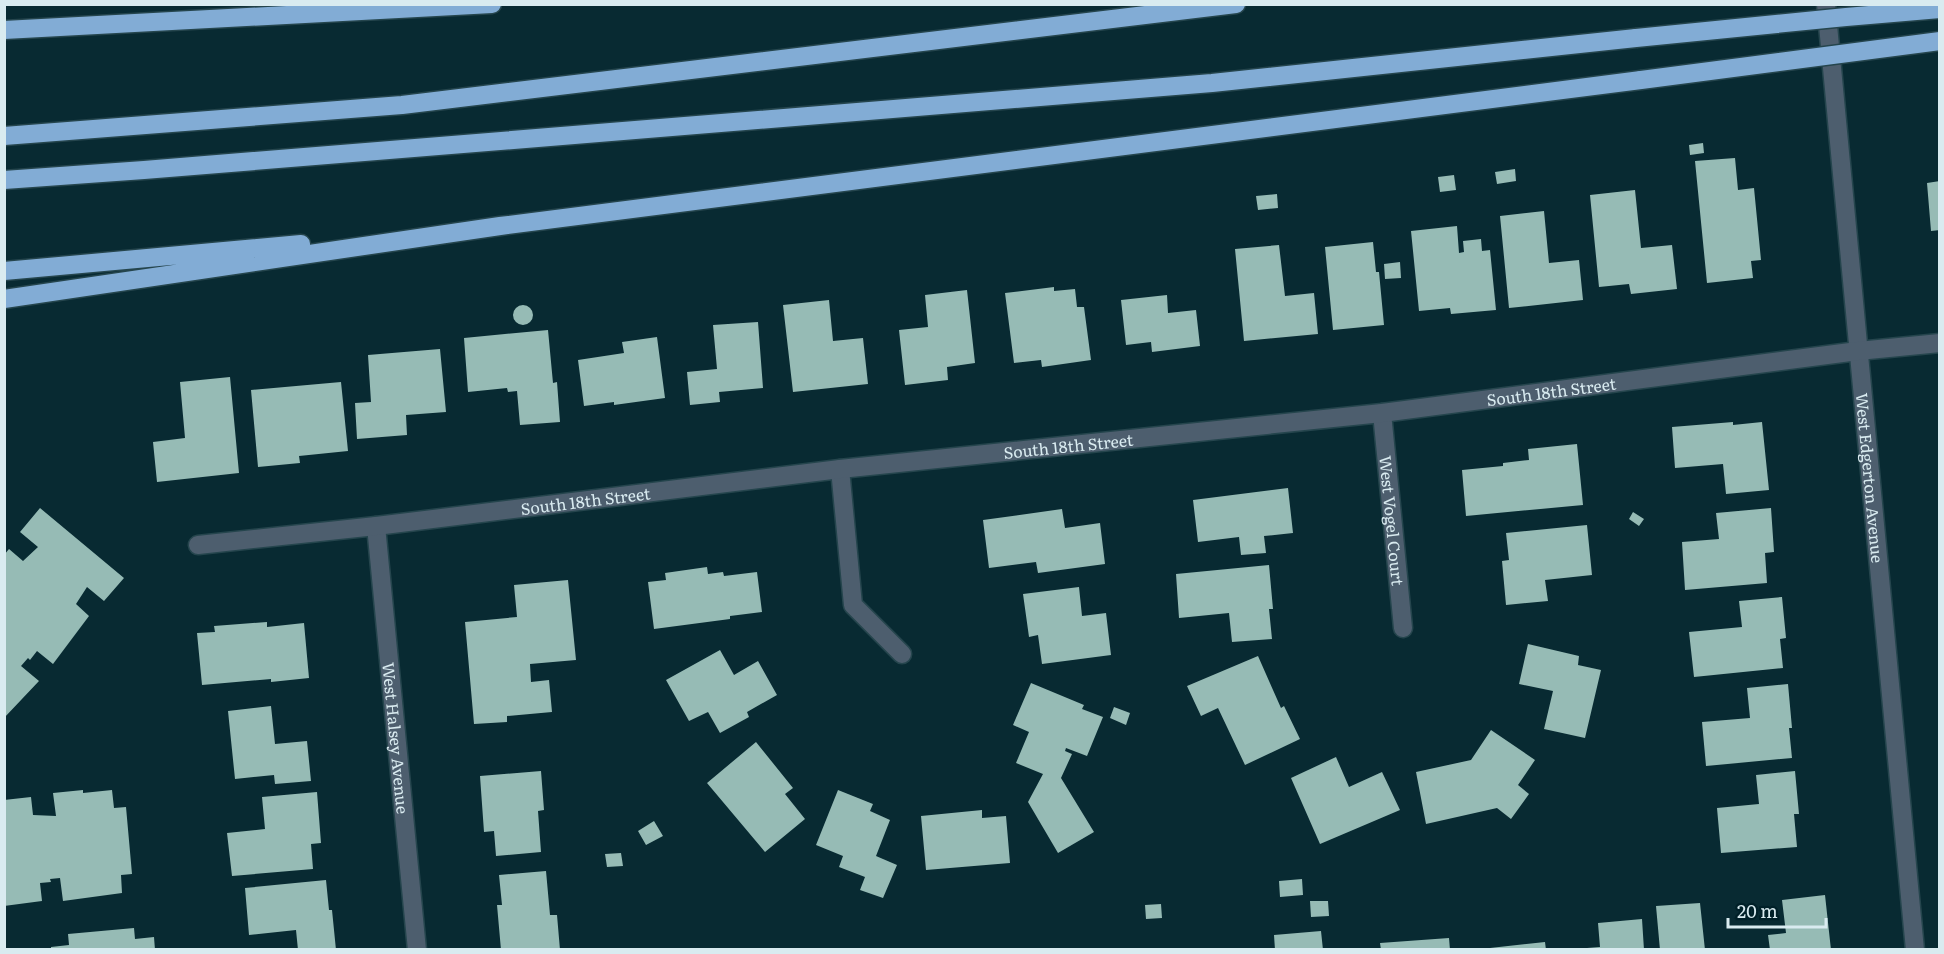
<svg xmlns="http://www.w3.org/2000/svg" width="1944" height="954" viewBox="0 0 1944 954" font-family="Literata,serif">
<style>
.building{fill:#96bbb5}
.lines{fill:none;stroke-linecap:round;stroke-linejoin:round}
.minor-casing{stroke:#25454d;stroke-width:21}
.highway-casing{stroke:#25454d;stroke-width:21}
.minor{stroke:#4d5e6e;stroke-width:18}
.highway{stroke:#82acd5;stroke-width:18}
.highway-bridge-casing{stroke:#25454d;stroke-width:21;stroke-linecap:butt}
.highway-bridge{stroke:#82acd5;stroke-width:18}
.labels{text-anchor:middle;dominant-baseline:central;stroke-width:6;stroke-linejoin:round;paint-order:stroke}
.street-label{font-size:16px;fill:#d9ebf0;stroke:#002028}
</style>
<rect width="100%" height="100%" fill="#082a32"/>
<!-- building -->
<path class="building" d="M1703 143 1704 153 1690 155 1689 145Z
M1735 158 1738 190 1754 188 1761 260 1751 261 1753 278 1707 283 1695 161Z
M1515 169 1516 181 1497 184 1495 172Z
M1454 175 1456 190 1440 192 1438 177Z
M1940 181V230L1931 231 1927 183Z
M1635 190 1641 248 1672 245 1677 289 1631 294 1629 284 1599 287 1590 195Z
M1277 194 1278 208 1258 210 1256 196Z
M1544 211 1549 263 1579 260 1583 300 1509 308 1500 216Z
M1457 226 1459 253 1464 252 1463 241 1481 239 1482 251 1490 250 1496 310 1451 314 1450 308 1419 311 1411 231Z
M1373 242 1376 272H1379L1384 325 1333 330 1325 247Z
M1279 245 1285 296 1314 293 1318 334 1244 341 1235 249Z
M1400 262 1401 278 1385 279 1384 264Z
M1054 287V291L1075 289 1077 307H1084L1091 360 1042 367 1041 360 1014 363 1005 293Z
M967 290 975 363 947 367 948 380 905 385 899 330 928 327 925 295Z
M1167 295 1168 313 1196 310 1200 346 1152 352 1151 342 1126 345 1121 300Z
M829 300 833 341 863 338 868 384 793 392 783 305Z
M513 315a10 10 0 1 1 20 0a10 10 0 1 1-20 0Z
M758 322 763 388 719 392 720 402 690 405 687 372 717 369 713 325Z
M548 330 553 383 557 382 560 422 520 425 517 391 508 392 507 388 468 392 464 338Z
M657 337 665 398 614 405V402L584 406 578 360 624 353 622 342Z
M440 349 446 412 406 415 407 435 357 439 355 403 371 402 368 355Z
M230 377 239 473 157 482 153 442 185 438 180 382Z
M341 382 348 451 299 456 300 463 258 467 251 390Z
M1733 422V425L1762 422 1769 490 1726 494 1723 464 1675 468 1672 427Z
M1577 444 1583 505 1466 516 1462 470 1503 466V463L1529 460 1528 449Z
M1288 488 1293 533 1264 536 1266 553 1241 555 1239 537 1198 542 1193 500Z
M40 508 124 578 104 601 87 587 76 604 89 616 53 664 37 651 30 660 28 658 21 666 39 681 4 718V555L9 549 23 561 38 547 20 532Z
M1771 508 1774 552 1765 553 1767 583 1685 590 1682 542 1719 539 1716 513Z
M1062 509 1065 528 1100 523 1105 564 1038 573 1036 562 989 568 983 520Z
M1633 512 1644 519 1639 526 1629 519Z
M1587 525 1592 575 1545 580 1548 601 1506 605 1502 561 1509 560 1506 533Z
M1269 565 1273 609H1269L1272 639 1232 642 1229 613 1179 618 1176 574Z
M707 567 708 574 723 572 724 576 757 572 762 612 730 616V619L654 629 648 582 666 580 665 573Z
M568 580 576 660 530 664 531 682 549 680 552 712 507 716V722L474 724 465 622 517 617 514 585Z
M1079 587 1082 616 1106 613 1111 655 1042 664 1038 635 1029 637 1023 594Z
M1782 597 1786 638 1780 639 1783 668 1694 677 1689 632 1742 627 1739 601Z
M267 622V627L304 623 309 678 271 682V679L202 685 197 633 215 632 214 626Z
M1528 644 1579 656 1578 665 1601 670 1585 738 1544 729 1553 691 1519 684Z
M720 650 734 675 758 661 777 695 747 712 749 717 720 733 708 712 689 721 666 680Z
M1258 656 1281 708 1284 706 1300 739 1245 765 1218 708 1201 716 1187 686Z
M1031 683 1084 705 1082 709 1103 717 1087 756 1066 748 1065 751 1072 754 1061 778 1094 832 1058 853 1028 802 1043 774 1016 763 1029 732 1013 725Z
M1788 684 1792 728H1789L1792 758 1706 766 1702 722 1750 718 1747 688Z
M271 706 275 744 307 741 311 781 275 784 274 775 235 779 228 711Z
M1114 707 1130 713 1126 725 1110 718Z
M1491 730 1535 760 1518 785 1529 794 1511 819 1497 808 1426 824 1416 772 1471 760Z
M756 742 793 788 785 794 805 819 765 852 707 783Z
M1336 757 1349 787 1382 772 1400 810 1320 844 1291 778Z
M541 771 544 810 538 811 541 852 496 856 494 831 484 832 480 776Z
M1795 771 1799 814H1794L1797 847 1721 853 1717 808 1759 804 1756 775Z
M83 790V793L112 790 114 808 126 807 132 874 121 875 122 893 63 901 60 878 50 879 51 882 40 883 42 901 4 906V800L31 797 33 815 56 816 53 793Z
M838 790 873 804 870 811 890 820 876 856 897 865 883 898 860 890 865 877 839 867 843 856 816 845Z
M317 792 321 843 311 844 313 869 232 876 227 833 265 829 262 797Z
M982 810V818L1006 816 1010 863 926 870 921 816Z
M654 821 663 836 646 845 638 831Z
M621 853 623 866 607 867 605 854Z
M546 871 550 915H557L560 950H501L497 905H502L499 875Z
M1302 879 1303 895 1280 897 1279 881Z
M326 880 329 910H332L336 950H298L296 930 249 935 245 888Z
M1825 895 1831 950H1770L1768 935 1786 933 1782 900Z
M1310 901H1328L1329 916 1311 917Z
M1700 903 1705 950H1660L1656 906Z
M1161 904 1162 918 1146 919 1145 905Z
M1642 919 1644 950H1587V948L1600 947 1598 923Z
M134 928 135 939 154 937 155 950H51V947L69 945 68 934Z
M1321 931 1323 950H1275L1274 935Z
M1449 938 1450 950H1381L1380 943Z
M1545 942 1546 950H1490V948Z"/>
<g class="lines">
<defs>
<g id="minor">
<path id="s1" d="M1826 4 1915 950"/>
<path id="s2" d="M1382 413 1403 628"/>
<path d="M840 469 853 605 902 654"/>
<path id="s3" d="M376 526 417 950"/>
<path id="s4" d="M198 545 376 526 840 469 1382 413 1858 351 1940 343"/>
</g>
<path id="highway" d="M4 30 492 4
M4 136 402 105 1236 4
M4 180 144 170 1212 83 1636 38
M4 271 301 244
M4 299 500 226 1641 80"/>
</defs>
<!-- minor casing -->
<use href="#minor" class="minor-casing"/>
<!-- highway casing -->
<use href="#highway" class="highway-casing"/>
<!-- minor -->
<use href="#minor" class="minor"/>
<!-- highway -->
<use href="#highway" class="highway"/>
<defs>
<path id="highway-bridge" d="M1636 38 1846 17 1940 9
M1641 80 1940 41"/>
</defs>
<!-- highway-bridge casing -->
<use href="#highway-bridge" class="highway-bridge-casing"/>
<!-- highway-bridge -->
<use href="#highway-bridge" class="highway-bridge"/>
</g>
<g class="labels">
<!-- street labels -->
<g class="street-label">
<text stroke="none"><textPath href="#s4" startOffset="1362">South 18th Street</textPath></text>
<text stroke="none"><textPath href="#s4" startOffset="876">South 18th Street</textPath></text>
<text stroke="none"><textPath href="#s1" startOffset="476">West Edgerton Avenue</textPath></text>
<text stroke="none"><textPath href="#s4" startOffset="390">South 18th Street</textPath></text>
<text stroke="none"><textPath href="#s2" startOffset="108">West Vogel Court</textPath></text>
<text stroke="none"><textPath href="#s3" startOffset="213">West Halsey Avenue</textPath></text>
</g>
</g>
<!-- border -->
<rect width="1944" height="954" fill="none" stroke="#d9ebf0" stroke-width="12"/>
<!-- scale -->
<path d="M1728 918v9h98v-9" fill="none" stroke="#d9ebf0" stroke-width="3"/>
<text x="1737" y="918" font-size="18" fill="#d9ebf0" stroke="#002028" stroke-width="4.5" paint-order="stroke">20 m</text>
</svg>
